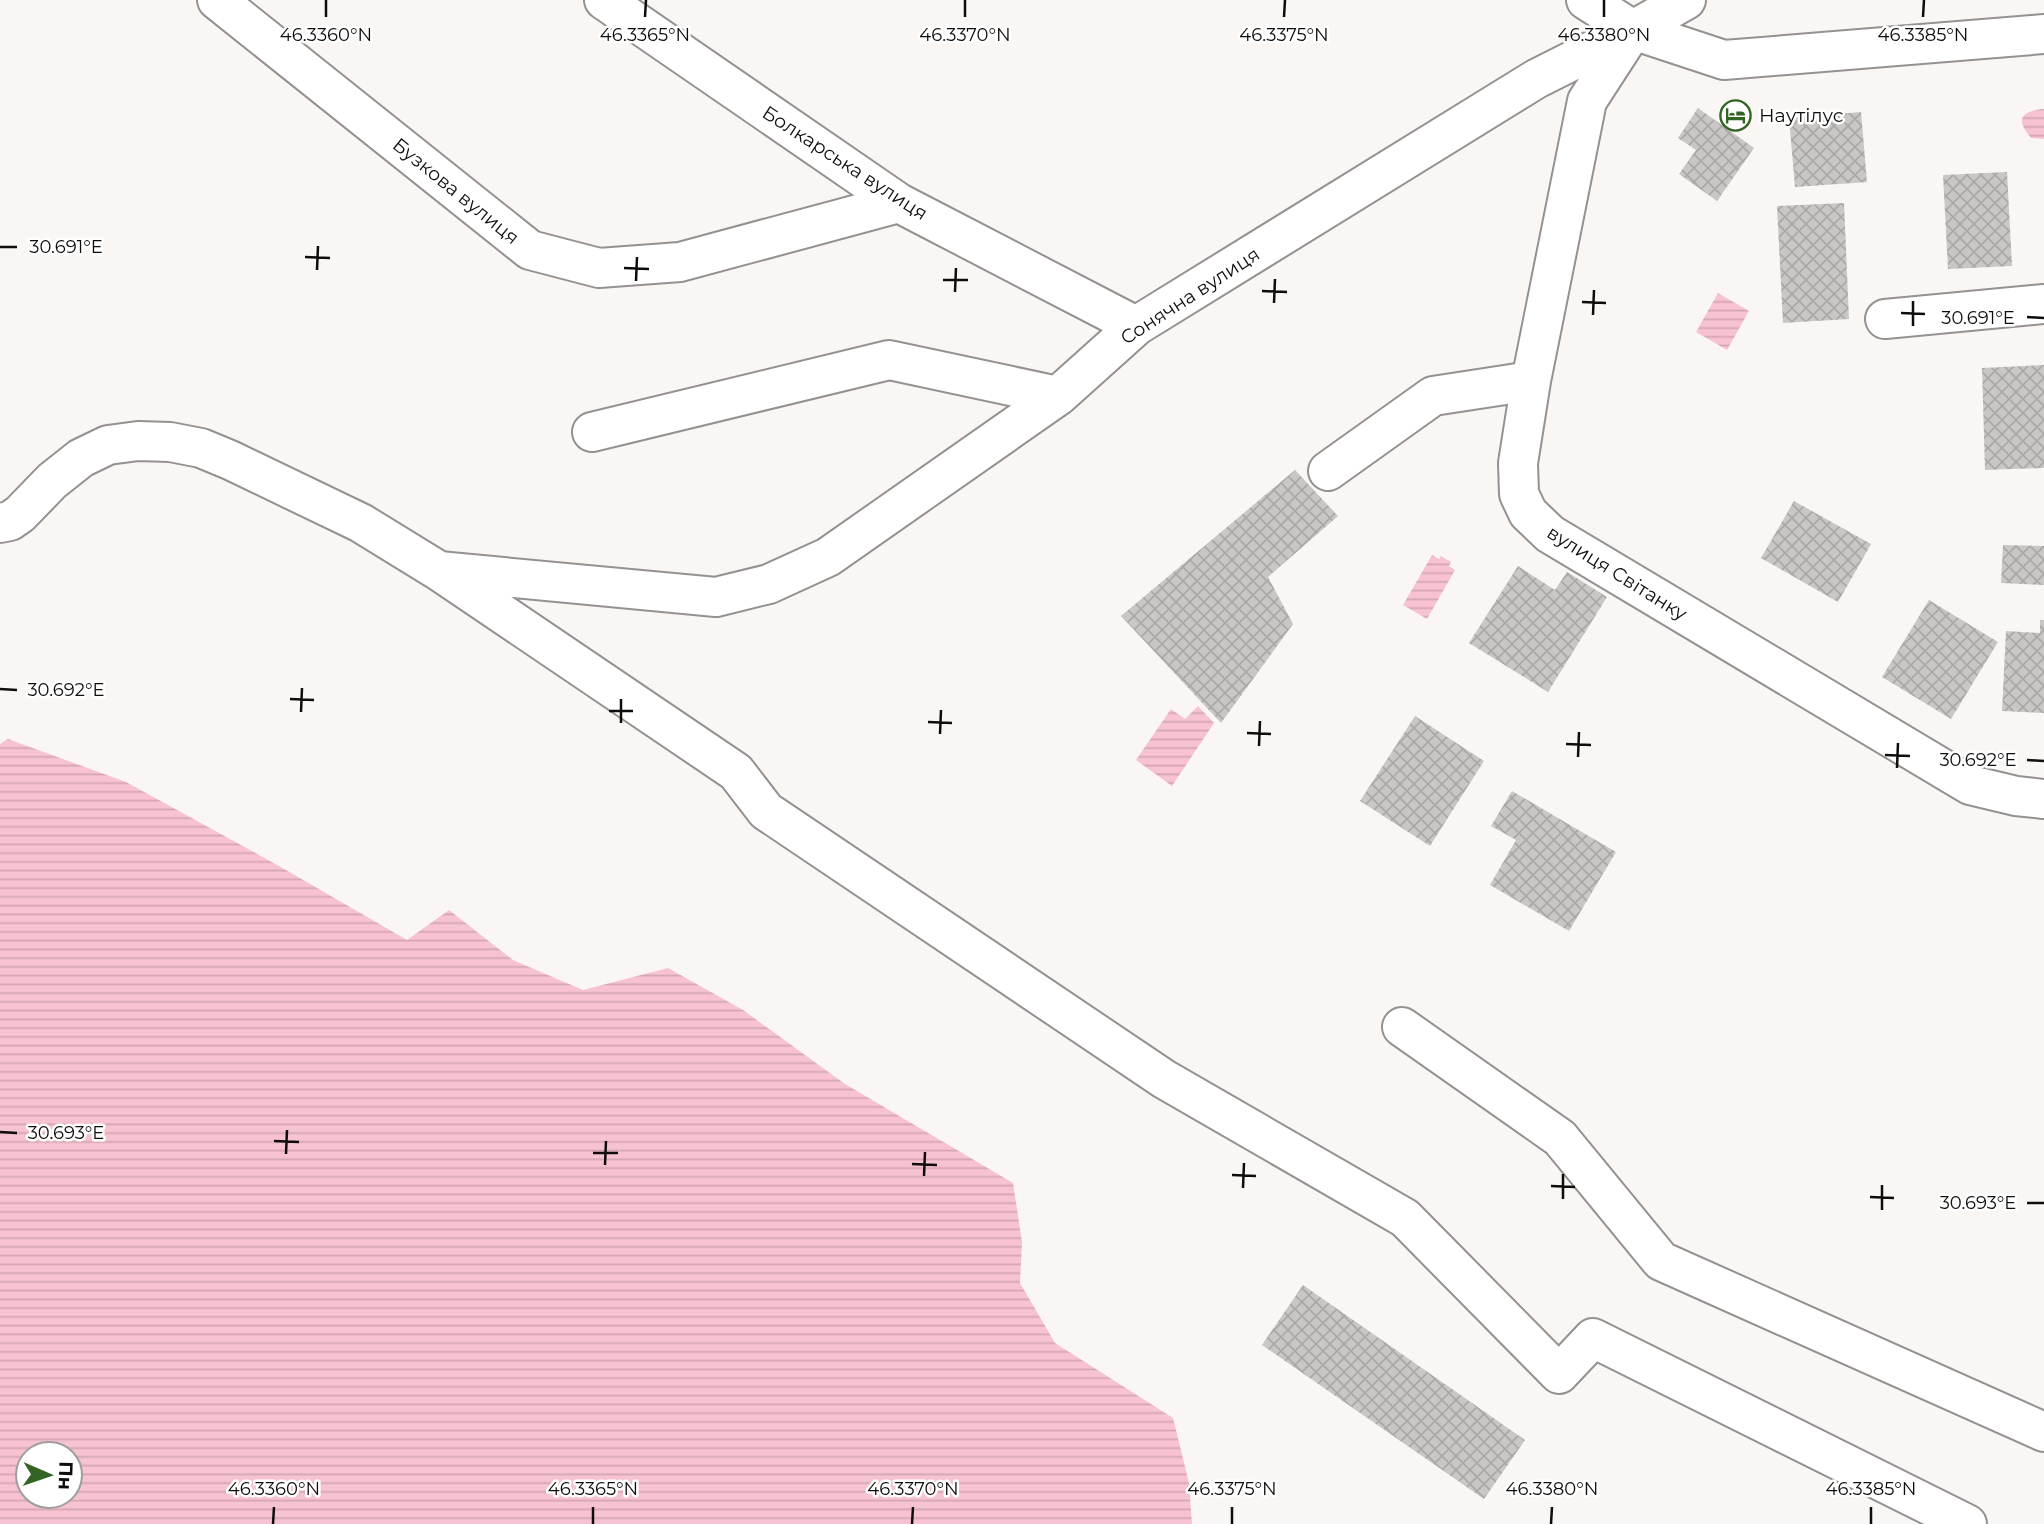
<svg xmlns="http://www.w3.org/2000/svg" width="2044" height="1524" viewBox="0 0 2044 1524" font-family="Montserrat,sans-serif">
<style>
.water{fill:url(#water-rules);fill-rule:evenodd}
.building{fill:url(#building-cross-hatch)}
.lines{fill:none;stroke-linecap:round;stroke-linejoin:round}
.minor-casing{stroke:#959190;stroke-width:42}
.minor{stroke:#fff;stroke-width:38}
.ticks{fill:none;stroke:#0e0d0c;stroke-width:2.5}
.labels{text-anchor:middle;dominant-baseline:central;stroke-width:5;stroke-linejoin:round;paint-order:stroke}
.poi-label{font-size:19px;fill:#0e0d0c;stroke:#fff;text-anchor:start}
.street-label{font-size:19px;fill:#0e0d0c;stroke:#fff}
.ticks-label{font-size:18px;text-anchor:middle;fill:#0e0d0c;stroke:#fff;stroke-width:5;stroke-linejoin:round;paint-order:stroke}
</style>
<defs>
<pattern id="water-rules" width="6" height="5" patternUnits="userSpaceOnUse" patternTransform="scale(1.75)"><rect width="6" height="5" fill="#f8c3d1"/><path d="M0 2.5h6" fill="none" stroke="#d3a6b2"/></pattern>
<pattern id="building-cross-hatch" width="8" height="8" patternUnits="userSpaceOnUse" patternTransform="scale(1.75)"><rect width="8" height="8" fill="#c9c6c4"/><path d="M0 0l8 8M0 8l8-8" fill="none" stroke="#aba9a7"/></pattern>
</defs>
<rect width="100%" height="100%" fill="#faf6f4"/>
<!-- water -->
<path class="water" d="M2044 109V139L2031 138C2015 119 2021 111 2044 109Z
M1718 293 1749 311 1727 350 1696 332Z
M1432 555 1439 559 1441 556 1451 562 1449 566 1455 570 1427 619 1403 605Z
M1198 706 1214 723 1172 786 1136 760 1171 709 1185 719Z
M8 739 126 782 279 866 407 940 449 910 513 960 583 990 668 968 743 1010 845 1084 1013 1183 1022 1242 1020 1283 1055 1343 1173 1418 1189 1483 1192 1524H0V744ZM28 1454H70V1496H28Z"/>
<!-- building -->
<path class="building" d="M1698 108 1754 148 1717 201 1679 174 1696 150 1678 138Z
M1861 112 1867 182 1795 187 1789 118Z
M2007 172 2012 266 1948 269 1943 175Z
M1844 203 1849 319 1783 323 1777 206Z
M2044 365V468L1985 470 1982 368Z
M1295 470 1338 516 1268 577 1293 624 1221 723 1121 616Z
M1794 501 1871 544 1838 602 1761 558Z
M2003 545 2044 546V585L2001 583Z
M1518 566 1555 590 1567 572 1607 597 1548 692 1469 643Z
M1929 600 1998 642 1951 719 1882 677Z
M2040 620H2044V713L2002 711 2006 631 2040 633Z
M1415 716 1484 761 1430 846 1360 801Z
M1512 791 1616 852 1569 931 1490 885 1516 840 1491 826Z
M1303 1285 1525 1440 1484 1499 1262 1345Z"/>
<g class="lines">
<defs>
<path id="minor" d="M217 0 530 250 599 268 680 262 899 203
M604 0 899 203 1136 326
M1586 0 1633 30 1724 60 2044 34
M1633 30 1587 101 1531 381 1518 463 1519 494 1528 513 1550 534 1970 785 2016 796 2044 799
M1885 319 2044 304
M592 432 889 360 1058 396 1136 326 1536 79 1633 30 1686 0
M1328 471 1433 396 1531 381
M0 523 10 521 20 514 52 481 81 458 108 445 138 441 170 442 201 448 230 460 361 523 439 571 716 597 769 584 828 557 1058 396
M439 571 736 772 766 811 1164 1079 1405 1218 1559 1374 1593 1338 1967 1524
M1402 1027 1560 1138 1661 1261 2044 1432"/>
</defs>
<!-- minor casing -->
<use href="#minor" class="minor-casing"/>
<!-- minor -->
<use href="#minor" class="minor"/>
</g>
<!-- ticks -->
<path class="ticks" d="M326 17V0M645 17 646 0M965 17V0M1284 17 1285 0M1604 17V0M1923 17 1924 0M0 247H17M305 257 330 258M624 268 649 269M317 270 318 246M943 280H968M636 281 637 257M1262 291 1287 292M955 292 956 268M1582 302 1606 303M1274 303 1275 279M1901 313 1925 314M1593 315 1594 290M2027 317 2044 318M1913 326V301M0 689 17 690M290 699 314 700M609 711H633M301 712 302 688M928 722 952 723M621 723V699M1247 733 1271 734M940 734 941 710M1566 744 1591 745M1259 746 1260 721M1885 755 1910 756M1578 757 1579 732M2027 760 2044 761M1897 768 1898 743M0 1132 17 1133M274 1141 299 1142M593 1153H618M286 1154 287 1130M912 1164 937 1165M605 1165 606 1141M1232 1175 1256 1176M924 1176 925 1152M1551 1186 1575 1187M1243 1188 1244 1163M1870 1197 1894 1198M1563 1199V1174M2027 1203H2044M1882 1210V1185M273 1524 274 1507M593 1524V1507M912 1524 913 1507M1232 1524V1507M1551 1524 1552 1507M1871 1524V1507"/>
<!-- icons -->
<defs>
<symbol id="hotel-ring" viewBox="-11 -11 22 22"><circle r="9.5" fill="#fff" stroke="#346424" stroke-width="1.5"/><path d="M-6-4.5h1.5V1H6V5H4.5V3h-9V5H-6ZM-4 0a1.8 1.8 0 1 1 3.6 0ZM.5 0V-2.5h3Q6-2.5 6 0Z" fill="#346424"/></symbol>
</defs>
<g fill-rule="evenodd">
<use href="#hotel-ring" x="1718" y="98" width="35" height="35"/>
</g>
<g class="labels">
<!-- poi labels -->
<g class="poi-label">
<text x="1759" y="115">Наутілус</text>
</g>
<!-- street labels -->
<g class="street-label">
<text transform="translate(845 163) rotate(33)">Болкарська вулиця</text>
<text transform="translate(456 191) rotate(39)">Бузкова вулиця</text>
<text transform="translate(1190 296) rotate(-33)">Сонячна вулиця</text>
<text transform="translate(1617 573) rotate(32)">вулиця Світанку</text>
</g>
</g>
<g class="ticks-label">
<text x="326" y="41">46.3360°N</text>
<text x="645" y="41">46.3365°N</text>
<text x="965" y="41">46.3370°N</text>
<text x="1284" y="41">46.3375°N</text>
<text x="1604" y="41">46.3380°N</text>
<text x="1923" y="41">46.3385°N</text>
<text x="66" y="253">30.691°E</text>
<text x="1978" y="324">30.691°E</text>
<text x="66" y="696">30.692°E</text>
<text x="1978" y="766">30.692°E</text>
<text x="66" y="1139">30.693°E</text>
<text x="1978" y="1209">30.693°E</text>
<text x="274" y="1495">46.3360°N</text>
<text x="593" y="1495">46.3365°N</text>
<text x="913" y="1495">46.3370°N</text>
<text x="1232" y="1495">46.3375°N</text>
<text x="1552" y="1495">46.3380°N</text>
<text x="1871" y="1495">46.3385°N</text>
</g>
<!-- north arrow -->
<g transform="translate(49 1475) rotate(92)"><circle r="33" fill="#ffffff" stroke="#9f9e9e" stroke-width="2"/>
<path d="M0-5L12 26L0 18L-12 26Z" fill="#346424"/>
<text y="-10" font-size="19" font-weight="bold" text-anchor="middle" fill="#0e0d0c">Пн</text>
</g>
</svg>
